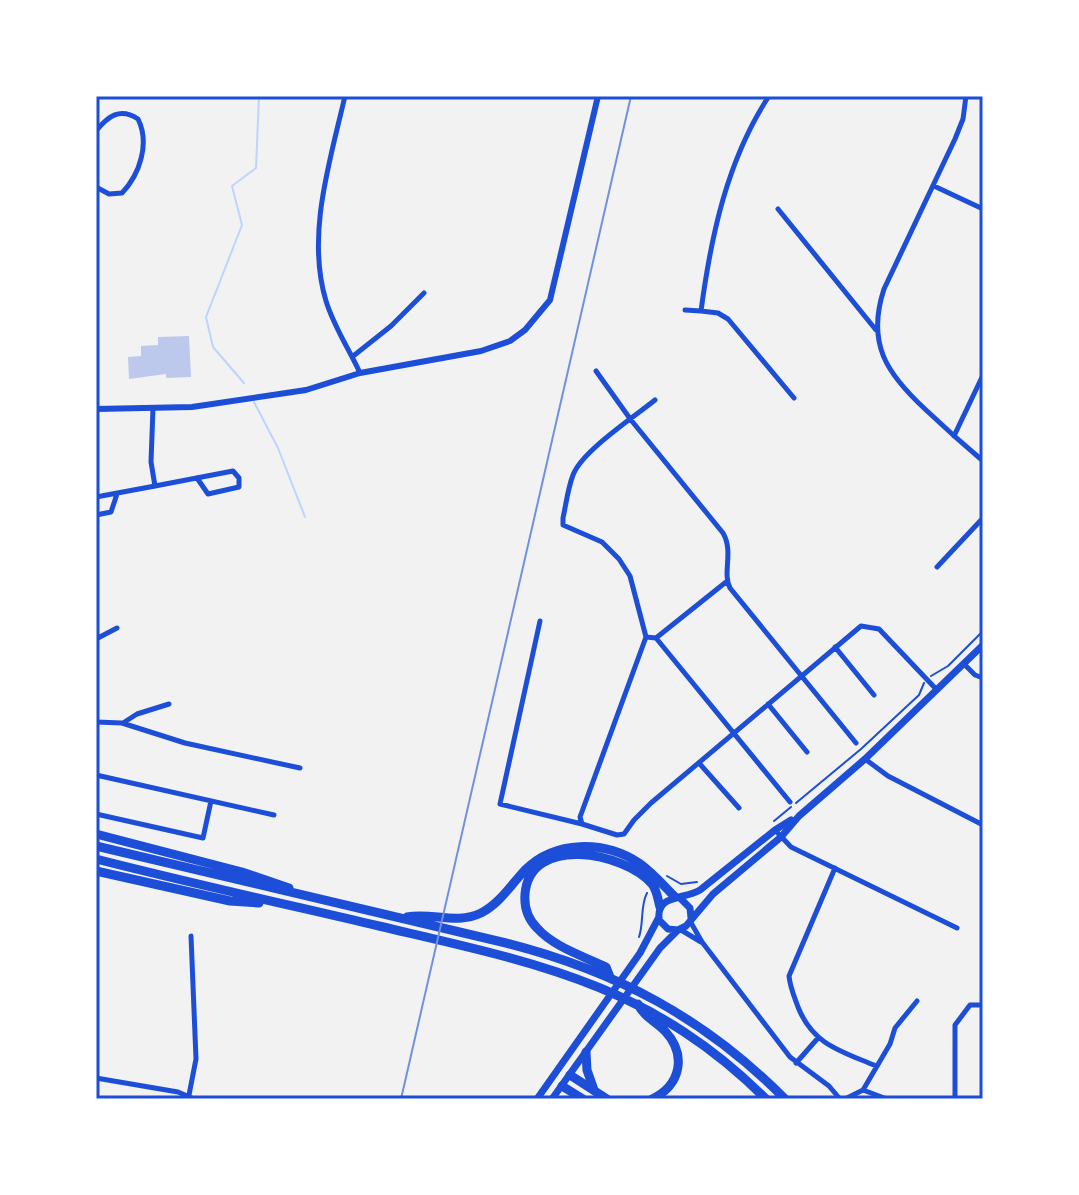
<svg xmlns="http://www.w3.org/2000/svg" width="1079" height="1195" viewBox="0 0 1079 1195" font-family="'PT Sans Narrow',sans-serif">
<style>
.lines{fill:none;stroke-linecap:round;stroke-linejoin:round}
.stream{stroke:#bfd3fe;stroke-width:2}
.building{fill:#bdc9ec}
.path{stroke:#1d4ed8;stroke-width:2}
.minor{stroke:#1d4ed8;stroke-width:5}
.tertiary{stroke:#1d4ed8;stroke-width:6}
.secondary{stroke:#1d4ed8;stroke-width:7}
.motorway{stroke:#1d4ed8;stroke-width:9}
.rail{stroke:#7290e2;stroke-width:2}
.neatline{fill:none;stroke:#1d4ed8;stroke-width:3}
</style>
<rect width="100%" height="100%" fill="#f2f2f2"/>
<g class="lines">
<!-- stream -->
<path class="stream" d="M244 383 213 347 206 317 242 225 232 186 256 168 259 96
M254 402 278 448 305 517"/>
</g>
<!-- building -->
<path class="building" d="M189 336 191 377 166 378V374L129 379 128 357 141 356V346L158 345V337Z"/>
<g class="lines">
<!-- path -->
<path class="path" d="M931 676 948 666 983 631
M796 803 861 749 919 695 924 683
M774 821 791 807
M667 876 681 884 697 882
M639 937C644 923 640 906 647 893"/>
<!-- minor -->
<path class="minor" d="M345 96C330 161 306 235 326 301 334 327 349 349 360 373
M966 96 963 119 955 139 884 289C866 344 887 374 926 410 945 428 964 445 983 461
M96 131C108 116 120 107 138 119 150 143 140 174 122 193L109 194 96 187
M934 186 983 209
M778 209 876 330
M685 310 701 311C711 236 727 160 769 96
M701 311 718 313 728 319 794 398
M352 357 391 326 424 293
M596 371 631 420 723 533C734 552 722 573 730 588L856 743
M655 400C634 417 582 451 573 475 568 488 566 504 563 518V525L602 542 619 559 630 576 646 637 580 817 582 824 617 835 624 834 634 820 651 803 861 626 879 629 937 690
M153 408 151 462 155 486 233 471 239 478V487L208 494 197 478
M954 436 983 375
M96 497 155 486
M96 515 111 512 117 494
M937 567 983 518
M540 621 500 804 582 824
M646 637 656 638 726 582
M656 638 790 802
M96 639 117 628
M835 647 874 695
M964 664 975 675 983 678
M768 704 807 752
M96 722 122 723 185 743 300 768
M123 723 137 714 169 704
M865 759 888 776 983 825
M699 763 739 808
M96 775 274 815
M96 814 203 838 211 801
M775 830 791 847 957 928
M835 868 789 976C790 987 794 996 798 1007 813 1045 841 1051 876 1066
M690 921 702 942 790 1057 829 1086 840 1099
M681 930 701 942
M796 1063 818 1038
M96 1078 178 1092 194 1099
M863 1090 890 1044 895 1028 917 1001
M189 1095 196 1059 191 936
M845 1099 863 1090 887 1099
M955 1099V1025L970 1005H983"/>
<!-- tertiary -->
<path class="tertiary" d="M96 409 192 407 306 390 360 373 481 351 510 341 525 330 550 300 598 96"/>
<!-- secondary -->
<path class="secondary" d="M680 898 690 908 691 918
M678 930 668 929 659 920C656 894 683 900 700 890L775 830 791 820
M537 1099 640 953 659 917
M552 1099 660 948 678 930 686 926 713 894 781 837 799 816 865 759 983 645"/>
<!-- motorway -->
<path class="motorway" d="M96 834 242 872 289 888
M96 846 506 943C616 971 705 1018 785 1099
M96 859C190 883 285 904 379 926 532 962 650 983 766 1099
M96 871 230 901 259 903
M407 917C432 912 456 925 481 913 500 903 511 885 525 870 555 840 604 840 639 863 653 873 664 886 675 897
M610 977 606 967C583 956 554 947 537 928 528 919 524 907 525 894 530 834 624 852 652 884 657 890 658 900 660 907
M638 1004C644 1017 655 1021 665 1031 687 1055 681 1085 652 1099
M586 1052 587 1070 594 1090
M570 1075 607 1099
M562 1086 583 1099"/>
<!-- rail -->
<path class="rail" d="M401 1099 631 96"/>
</g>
<!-- border -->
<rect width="1079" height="1195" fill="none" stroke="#ffffff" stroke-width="196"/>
<rect x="98" y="98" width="883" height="999" class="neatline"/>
</svg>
